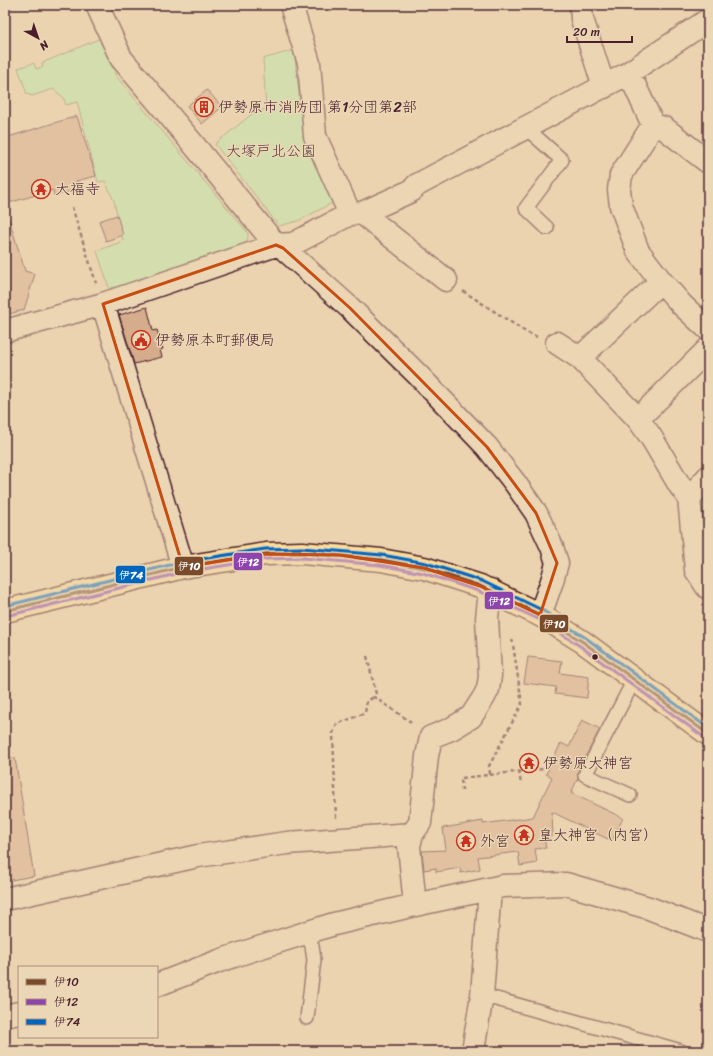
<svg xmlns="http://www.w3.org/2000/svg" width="713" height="1056" viewBox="0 0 713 1056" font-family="Sriracha,'Klee One',sans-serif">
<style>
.green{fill:#b9e9a9;stroke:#82846a}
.building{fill:#d5ac8c;stroke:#4a1f2b}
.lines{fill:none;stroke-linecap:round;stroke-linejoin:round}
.lane-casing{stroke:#4a1f2b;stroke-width:16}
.street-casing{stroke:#4a1f2b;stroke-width:25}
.primary-casing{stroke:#4a1f2b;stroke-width:25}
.path{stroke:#4a1f2b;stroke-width:2.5;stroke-dasharray:4 3;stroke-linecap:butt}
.lane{stroke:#ebd7b5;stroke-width:13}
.street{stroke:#ebd7b5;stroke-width:22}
.primary{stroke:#fdde96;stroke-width:22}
.bus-1-casing{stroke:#ebd7b5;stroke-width:6}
.bus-2-casing{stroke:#ebd7b5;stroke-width:6}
.bus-3-casing{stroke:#ebd7b5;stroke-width:6}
.bus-1{stroke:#7a4b2a;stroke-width:3}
.bus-2{stroke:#8e44ad;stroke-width:3}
.bus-3{stroke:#0065bd;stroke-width:3}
.marked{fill:none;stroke:#c84d12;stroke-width:3;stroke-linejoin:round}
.bus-dot{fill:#4a1f2b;stroke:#ebd7b5;stroke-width:1.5}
.labels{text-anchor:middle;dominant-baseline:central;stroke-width:3;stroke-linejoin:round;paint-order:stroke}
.poi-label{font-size:15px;fill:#4a1f2b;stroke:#ebd7b5;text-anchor:start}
.park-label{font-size:15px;fill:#5b3d3e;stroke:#ebd7b5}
.line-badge{stroke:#ebd7b5;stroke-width:1.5}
.badge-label{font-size:11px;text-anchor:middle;font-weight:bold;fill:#fff}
</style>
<rect width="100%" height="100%" fill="#ebd3b0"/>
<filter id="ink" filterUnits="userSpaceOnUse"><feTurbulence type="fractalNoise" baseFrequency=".025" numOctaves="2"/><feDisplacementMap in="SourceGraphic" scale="8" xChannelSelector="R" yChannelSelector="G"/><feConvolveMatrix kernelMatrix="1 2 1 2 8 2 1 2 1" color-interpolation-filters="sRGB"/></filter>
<g filter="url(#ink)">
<!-- green -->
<path class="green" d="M101 38 116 76 248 233V237L246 245 112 297 97 251 123 241 114 201 105 181 98 182 77 102 66 105 63 97 53 89 32 96 27 94 18 68 34 63 36 69 43 67 42 63Z
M294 50 303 128 336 201 298 221 279 226 215 144 253 113 266 109 263 59Z
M701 501 708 508V558L702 555 698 507Z"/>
<!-- building -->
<path class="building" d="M207 90 222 107 202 124 187 106Z
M77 116 96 176 76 181 79 189 54 196 53 190 5 204V138Z
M117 215 123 235 106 241 99 221Z
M9 219 25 271 35 274 24 310 5 315V220Z
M147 307 153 331 157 330 163 349 160 350 162 357 134 364 119 315Z
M528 657 562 661 560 673 589 677 587 698 555 694 556 687 524 683Z
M582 720 600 729 578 771V778L571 793 623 818 612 841 552 812 553 836 544 838 546 848 535 849 537 863 520 866 518 852 478 857 480 869 461 873 460 868 436 872V868L424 870 422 851 446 850 443 828 483 821V824L533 817 552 777 546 774 561 743 569 747Z
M5 758H15L34 876 5 881Z"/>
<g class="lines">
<defs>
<path id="lane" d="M525 127 562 160 526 208 547 228
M630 795 585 775 634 680
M307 934 312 946 314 960 307 1018
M482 995 681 1051"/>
<path id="street" d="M97 5 121 58 194 145 276 245 283 248 350 308 418 375 487 447 515 483 536 513 552 547 557 563 552 581 540 615
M291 5 309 63 315 136 350 214
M581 5 582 19 604 87
M627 74 635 86 653 125 664 128 708 162
M653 125 621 175 619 190 621 206 638 251 661 281 682 305 708 329
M362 213 446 280
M103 304 183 567
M5 331 103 304 276 245 293 244 350 214 362 213 411 191 417 185 627 74 708 20
M557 343 580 358 638 419 651 437 680 486 689 498 696 570 707 587
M580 358 661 281
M638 419 708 349
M689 498 708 477
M490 590 487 618 490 676 488 689 484 697 471 717 451 729 431 737 427 756 420 823 412 834 409 846 415 905 503 886 566 884 649 908 708 931
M5 899 198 856 287 843 412 834
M157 985 219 961 255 949 334 924 415 905
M5 1016 19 1013
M473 1051 482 995 490 889"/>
<path id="primary" d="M5 611 183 567 266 554 302 553 381 560 424 568 480 586 540 615 583 642 708 734"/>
</defs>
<!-- lane casing -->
<use href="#lane" class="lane-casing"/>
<!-- street casing -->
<use href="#street" class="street-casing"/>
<!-- primary casing -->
<use href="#primary" class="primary-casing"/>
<!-- path -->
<path class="path" d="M72 207 96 283
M463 291 526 332 537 337
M367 656 376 694 374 697 414 724
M519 771 521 785
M490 774 489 766 522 704 512 638
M462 791 461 778 543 769
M336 818 333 733 337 724 365 713 367 701 374 697"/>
<!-- lane -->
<use href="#lane" class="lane"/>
<!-- street -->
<use href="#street" class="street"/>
<!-- primary -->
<use href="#primary" class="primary"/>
<defs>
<path id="bus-1" d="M5 611 183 567 266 554 302 553 381 560 424 568 480 586 540 615 583 642 708 734"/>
<path id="bus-2" d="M6 616 184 572 266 559 302 558 380 565 423 573 478 591 538 619 580 646 705 738"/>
<path id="bus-3" d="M5 606 182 562 265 549 302 548 382 555 426 563 482 581 542 610 586 638 708 728"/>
</defs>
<!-- bus-1 casing -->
<use href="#bus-1" class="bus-1-casing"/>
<!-- bus-2 casing -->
<use href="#bus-2" class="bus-2-casing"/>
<!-- bus-3 casing -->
<use href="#bus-3" class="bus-3-casing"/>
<!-- bus-1 -->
<use href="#bus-1" class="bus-1"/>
<!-- bus-2 -->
<use href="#bus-2" class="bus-2"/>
<!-- bus-3 -->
<use href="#bus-3" class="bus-3"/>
</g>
</g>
<!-- marked area -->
<path d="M0 0H713V1056H0ZM276 245 283 248 350 308 487 447 536 513 557 563 540 615 480 586 424 568 340 555 266 554 183 567 103 304Z" fill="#ebd3b0" fill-opacity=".55" fill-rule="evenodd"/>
<path class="marked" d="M276 245 283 248 350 308 487 447 536 513 557 563 540 615 480 586 424 568 340 555 266 554 183 567 103 304Z"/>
<!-- icons -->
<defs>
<symbol id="building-ring" viewBox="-11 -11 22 22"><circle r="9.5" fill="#ebd7b5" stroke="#c8321e" stroke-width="1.5"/><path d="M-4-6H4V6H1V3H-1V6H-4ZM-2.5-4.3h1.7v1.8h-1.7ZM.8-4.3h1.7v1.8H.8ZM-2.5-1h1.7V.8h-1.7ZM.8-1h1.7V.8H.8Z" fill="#c8321e"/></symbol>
<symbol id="temple-ring" viewBox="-11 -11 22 22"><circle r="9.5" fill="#ebd7b5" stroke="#c8321e" stroke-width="1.5"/><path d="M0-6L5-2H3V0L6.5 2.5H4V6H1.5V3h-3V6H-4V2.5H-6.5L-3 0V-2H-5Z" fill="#c8321e"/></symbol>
<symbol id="civic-ring" viewBox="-11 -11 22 22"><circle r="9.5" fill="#ebd7b5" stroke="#c8321e" stroke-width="1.5"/><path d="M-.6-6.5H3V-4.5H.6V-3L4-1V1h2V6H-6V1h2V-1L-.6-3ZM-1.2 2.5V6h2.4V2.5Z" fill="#c8321e"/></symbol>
</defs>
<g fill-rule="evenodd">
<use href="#building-ring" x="193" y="96" width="22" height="22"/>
<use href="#temple-ring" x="30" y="178" width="22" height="22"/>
<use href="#civic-ring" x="130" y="329" width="22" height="22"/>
<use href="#temple-ring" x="518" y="752" width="22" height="22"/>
<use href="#temple-ring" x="513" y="824" width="22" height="22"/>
<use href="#temple-ring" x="455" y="830" width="22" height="22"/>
</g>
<!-- markers -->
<circle class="bus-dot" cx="595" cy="657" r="3.5"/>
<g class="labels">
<!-- poi labels -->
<g class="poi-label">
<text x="218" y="107">伊勢原市消防団 第1分団第2部</text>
<text x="55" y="189">大福寺</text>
<text x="155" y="340">伊勢原本町郵便局</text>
<text x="543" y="763">伊勢原大神宮</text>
<text x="538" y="835">皇大神宮（内宮）</text>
<text x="480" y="841">外宮</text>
</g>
<!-- park labels -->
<g class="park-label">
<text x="271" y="151">大塚戸北公園</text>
</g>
</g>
<g class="line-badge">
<rect x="233" y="552" width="30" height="19" rx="4" fill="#8e44ad"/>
<rect x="174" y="556" width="30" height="20" rx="4" fill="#7a4b2a"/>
<rect x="115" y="565" width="31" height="19" rx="4" fill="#0065bd"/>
<rect x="484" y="591" width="30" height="19" rx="4" fill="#8e44ad"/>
<rect x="539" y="614" width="30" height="19" rx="4" fill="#7a4b2a"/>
</g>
<g class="badge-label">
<text x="248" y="566">伊12</text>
<text x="189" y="570">伊10</text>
<text x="131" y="579">伊74</text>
<text x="499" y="605">伊12</text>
<text x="554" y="628">伊10</text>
</g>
<!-- margin -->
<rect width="713" height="1056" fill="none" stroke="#ebd7b5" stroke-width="20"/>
<rect x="10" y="10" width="693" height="1036" fill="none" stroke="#4a1f2b" stroke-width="1.5" filter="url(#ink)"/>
<!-- legend -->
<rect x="18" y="966" width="140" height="72" fill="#ebd7b5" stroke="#ab8d7e"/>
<rect x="26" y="979" width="20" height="6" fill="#7a4b2a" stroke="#ab8d7e"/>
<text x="54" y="986" font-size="12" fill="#4a1f2b">伊10</text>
<rect x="26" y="999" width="20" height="6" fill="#8e44ad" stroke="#ab8d7e"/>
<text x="54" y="1006" font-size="12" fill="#4a1f2b">伊12</text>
<rect x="26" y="1019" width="20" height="6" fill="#0065bd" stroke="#ab8d7e"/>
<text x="54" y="1026" font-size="12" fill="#4a1f2b">伊74</text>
<!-- north arrow -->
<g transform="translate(38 38) rotate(140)" stroke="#ebd7b5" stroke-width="3" paint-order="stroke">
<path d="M0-3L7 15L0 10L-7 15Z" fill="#4a1f2b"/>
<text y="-6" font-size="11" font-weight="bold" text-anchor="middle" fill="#4a1f2b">N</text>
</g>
<!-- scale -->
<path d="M567 36v6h65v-6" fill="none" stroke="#4a1f2b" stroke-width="2"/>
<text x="573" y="36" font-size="12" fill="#4a1f2b" stroke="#ebd7b5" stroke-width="3" paint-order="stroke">20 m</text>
</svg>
